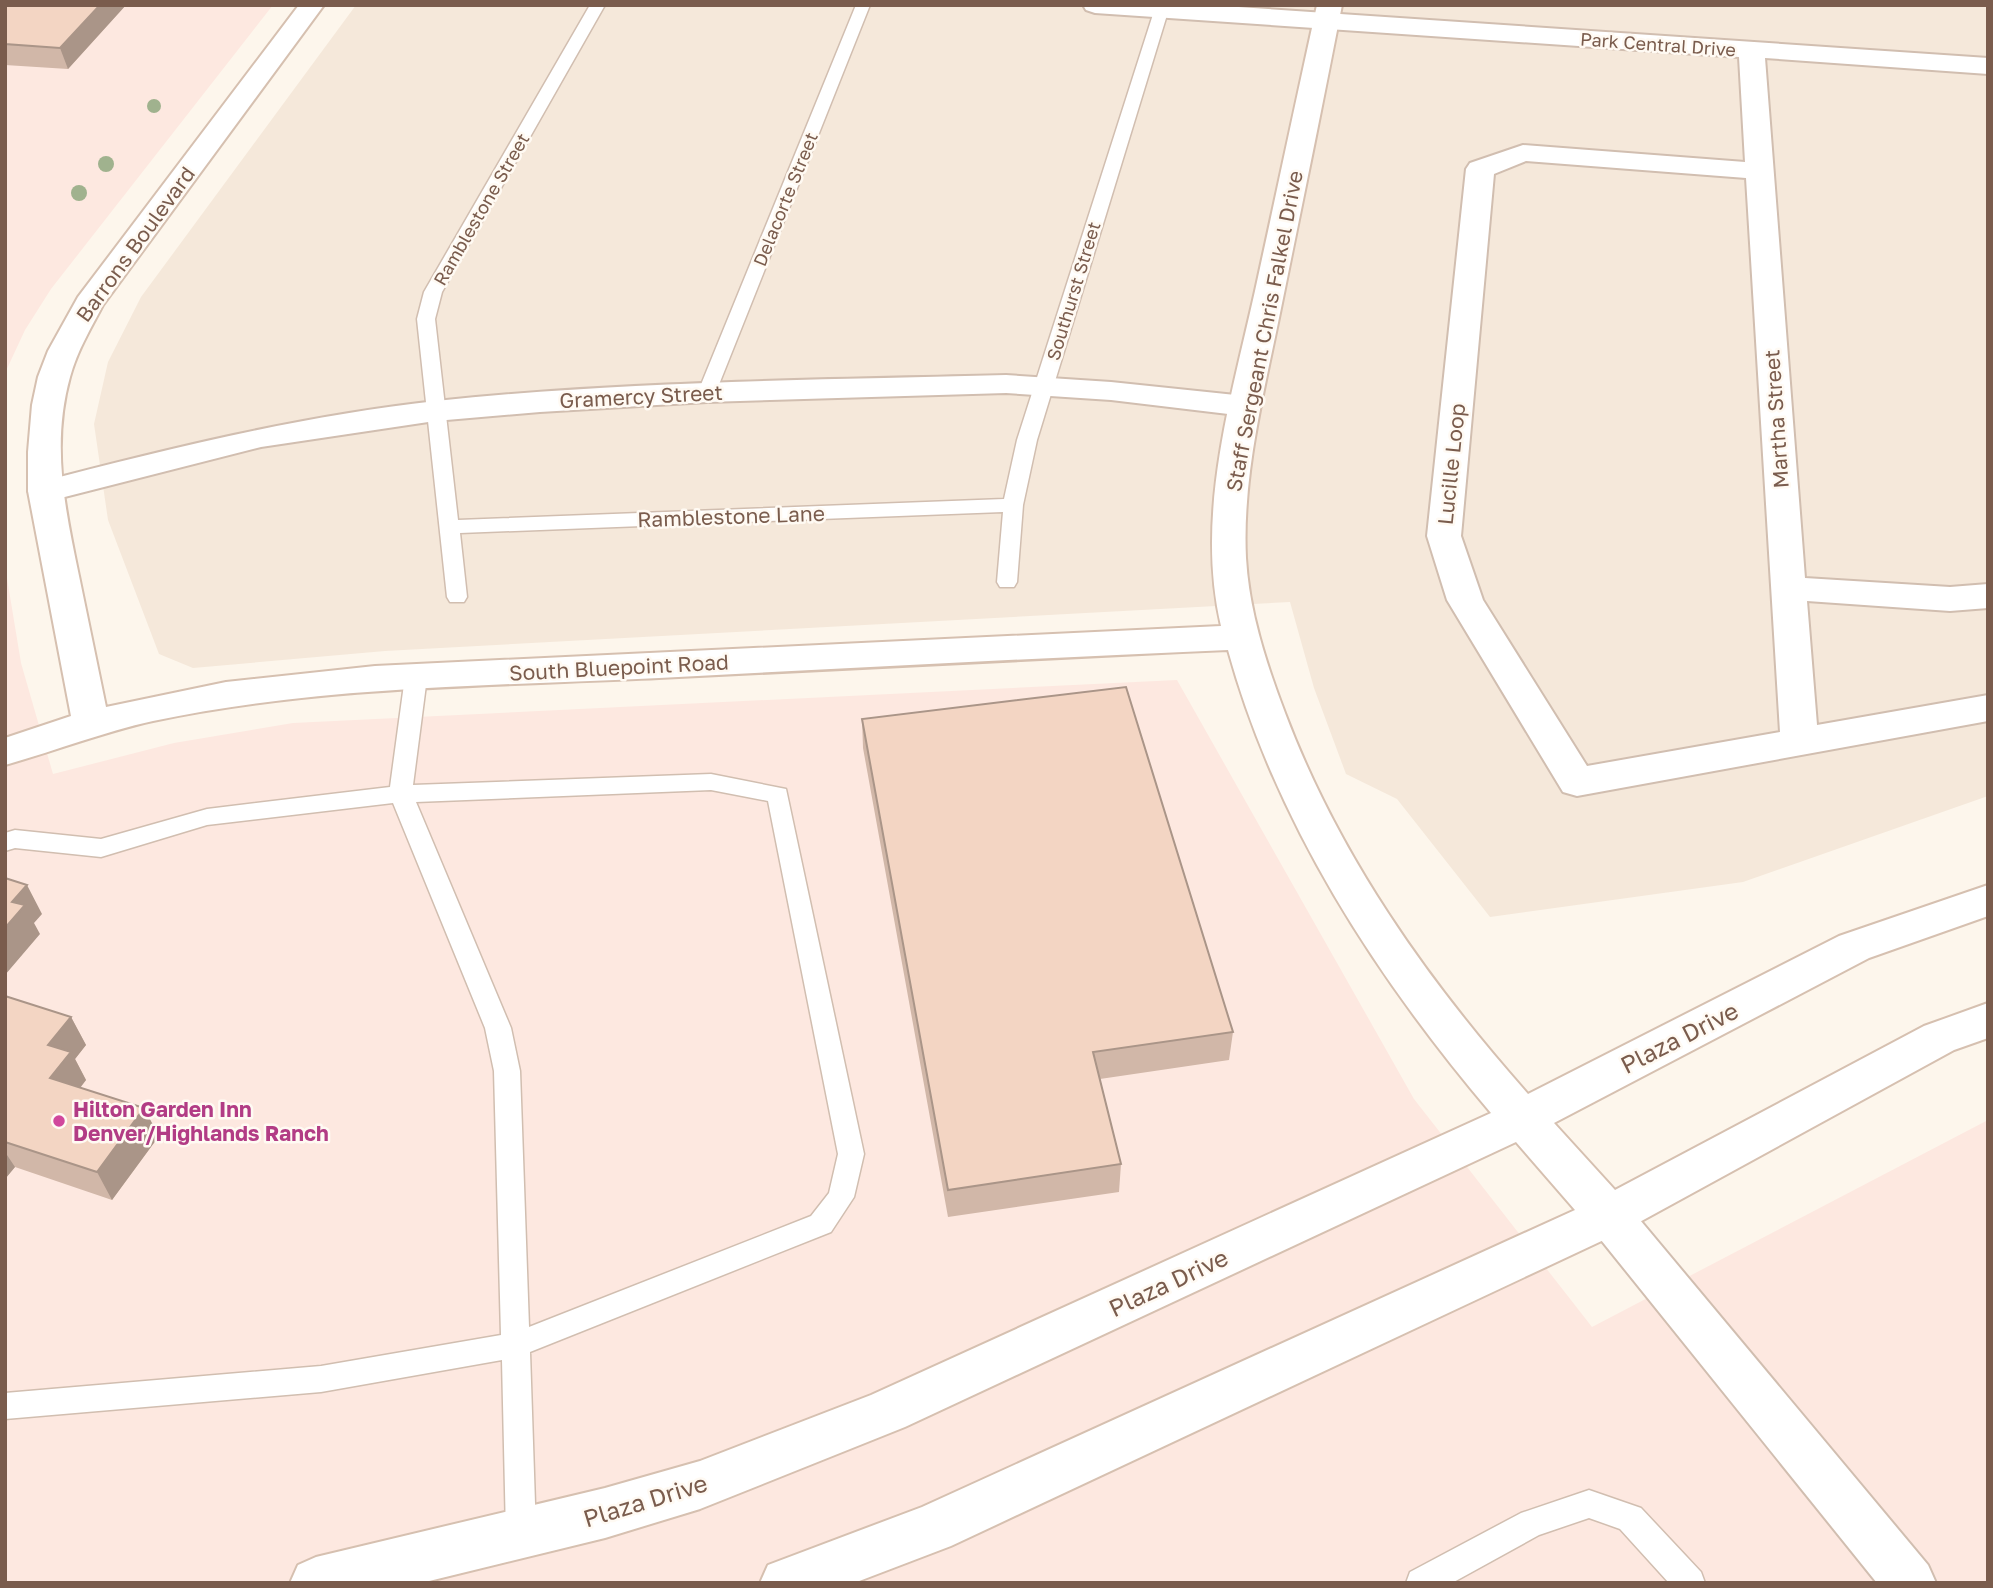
<svg xmlns="http://www.w3.org/2000/svg" width="1993" height="1588" viewBox="0 0 1993 1588" font-family="'Golos Text',sans-serif">
<style>
.residential{fill:#f5e8da}
.commercial{fill:#fde8e0}
.lines{fill:none;stroke-linecap:round;stroke-linejoin:round}
.lane-casing{stroke:#d1beb0;stroke-width:3}
.street-casing{stroke:#d1beb0;stroke-width:4}
.secondary-casing{stroke:#d6c0b0;stroke-width:4}
.lane{fill:#fff;fill-rule:evenodd}
.street{fill:#fff;fill-rule:evenodd}
.secondary{fill:#fff;fill-rule:evenodd}
.tree{fill:#a0b28e}
.wall{fill:#d1b7a8}
.shaded-wall{fill:#aa9588}
.building{fill:#f3d5c3;stroke:#aa9588;stroke-width:2}
.hotel-dot{fill:#d1479c;stroke:#fffaf3;stroke-width:2.5}
.labels{text-anchor:middle;dominant-baseline:central;stroke-width:5;stroke-linejoin:round;paint-order:stroke}
.far-street-label{font-size:18px;fill:#7a5c4d;stroke:#fffaf3}
.street-label{font-size:21px;fill:#7a5c4d;stroke:#fffaf3}
.hotel-label{font-size:21px;font-weight:bold;fill:#b23c85;stroke:#fffaf3;text-anchor:start}
.near-street-label{font-size:24px;fill:#7a5c4d;stroke:#fffaf3}
</style>
<rect width="100%" height="100%" fill="#fdf6ec"/>
<!-- residential -->
<path class="residential" d="M356 5H1988V796L1743 882 1490 917 1397 799 1346 774 1314 688 1290 602 385 651 193 668 159 654 108 520 94 424 108 362 141 297Z"/>
<!-- commercial -->
<path class="commercial" d="M5 5H273L51 289 25 330 5 373Z
M5 566 21 663 53 774 174 743 293 723 1177 680 1414 1099 1592 1327 1988 1120V1583H5Z"/>
<g class="lines">
<defs>
<path id="lane" d="M590 5H605L442 292 435 319 458 520 1004 499 1017 440 1156 5H1170L1037 440 1023 505 1017 582 1014 587H1000L997 582 1003 512 460 533 467 597 464 602H450L447 597 417 319 424 292Z
M856 5H870L716 392 707 398 700 396 698 392Z
M416 670 424 672 427 677 413 785 711 774 786 789 864 1154 854 1197 831 1232 530 1352 536 1534 532 1544 521 1549 510 1544 506 1534 502 1360 321 1392 5 1419V1393L321 1366 501 1335 494 1071 485 1028 393 803 207 825 101 857 15 848 5 851V833L15 830 101 839 207 809 390 787 405 677 408 672ZM711 790 768 801 838 1154 829 1193 811 1216 529 1327 520 1071 511 1028 416 802Z
M1589 1490 1641 1508 1701 1572 1705 1583H1669L1620 1529 1589 1518 1539 1535 1452 1583H1406L1410 1572 1521 1513Z"/>
<path id="street" d="M1083 5H1209L1988 58V74L1765 58 1805 578 1950 587 1988 584V608L1950 611 1807 601 1817 725 1988 695V721L1577 796 1563 792 1447 600 1427 536 1466 169 1470 163 1523 145 1745 162 1739 57 1095 13 1086 10ZM1526 161 1746 178 1780 732 1587 766 1483 600 1461 536 1494 174Z
M1006 375 1111 382 1245 396 1256 399 1261 406 1256 413 1245 416 1111 400 1006 393 707 402 540 412 435 421 261 447 45 502 33 498 28 491 33 484C166 449 300 416 436 401 625 381 816 380 1006 375Z
M1609 1196 1625 1202 1928 1565 1936 1583H1877L1593 1230 1586 1216 1593 1202Z"/>
<path id="secondary" d="M299 5H324L103 305C91 328 77 351 70 377 51 445 65 509 79 576 88 620 97 663 106 707L226 682 375 666 1221 626C1195 515 1231 399 1255 291 1276 195 1296 100 1317 5H1342C1322 108 1301 210 1280 313 1264 392 1242 476 1246 558 1249 611 1266 663 1285 713 1339 856 1427 980 1528 1094L1839 936 1988 885V916L1869 958 1554 1123 1615 1190 1924 1026 1988 1003V1038L1954 1050 1625 1230 951 1546 854 1583H760L768 1565 922 1507 1575 1210 1516 1142 905 1427 700 1509 605 1538 421 1583H290L298 1565 316 1557 605 1488 700 1461 871 1395 1491 1113C1375 976 1276 823 1228 650 1038 658 848 668 659 678 490 686 319 686 153 721 103 732 55 751 5 765V738L71 716 28 491V452L32 405 38 377 48 351 78 297Z"/>
</defs>
<!-- lane casing -->
<use href="#lane" class="lane-casing"/>
<!-- street casing -->
<use href="#street" class="street-casing"/>
<!-- secondary casing -->
<use href="#secondary" class="secondary-casing"/>
<!-- lane -->
<use href="#lane" class="lane"/>
<!-- street -->
<use href="#street" class="street"/>
<!-- secondary -->
<use href="#secondary" class="secondary"/>
</g>
<!-- trees -->
<g class="tree">
<circle cx="154" cy="106" r="7"/>
<circle cx="106" cy="164" r="8"/>
<circle cx="79" cy="193" r="8"/>
</g>
<!-- wall -->
<path class="wall" d="M5 5H126L68 69 5 65Z
M862 719 1233 1032 1229 1060 1100 1079 1121 1164 1119 1192 948 1217 863 748Z
M5 996 71 1017 86 1045 75 1059 86 1080 80 1088 159 1136 112 1200 15 1167 5 1179Z"/>
<!-- shaded-wall -->
<path class="shaded-wall" d="M100 5H126L68 69 60 48Z
M27 885 42 914 34 923 40 934 5 975V928L12 902Z
M71 1017 86 1045 75 1059 86 1080 66 1106 50 1078 48 1045Z
M144 1108 159 1136 112 1200 97 1172Z
M5 1152 15 1167 5 1179Z"/>
<!-- building -->
<path class="building" d="M5 5H100L60 48 5 44Z
M1126 687 1233 1032 1093 1052 1121 1164 948 1190 862 719Z
M5 878 27 885 12 902 25 905 5 928Z
M5 996 71 1017 48 1045 71 1052 50 1078 144 1108 97 1172 5 1142Z"/>
<!-- markers -->
<circle class="hotel-dot" cx="59" cy="1121" r="7"/>
<g class="labels">
<!-- far-street labels -->
<g class="far-street-label">
<text transform="translate(1658 44) rotate(4)">Park Central Drive</text>
<text transform="translate(785 199) rotate(-68)">Delacorte Street</text>
<text transform="translate(481 209) rotate(-60)">Ramblestone Street</text>
<text transform="translate(1073 291) rotate(-73)">Southurst Street</text>
</g>
<!-- street labels -->
<g class="street-label">
<text transform="translate(135 244) rotate(-54)">Barrons Boulevard</text>
<text transform="translate(1264 331) rotate(-79)">Staff Sergeant Chris Falkel Drive</text>
<text transform="translate(641 396) rotate(-3)">Gramercy Street</text>
<text transform="translate(1776 419) rotate(-94)">Martha Street</text>
<text transform="translate(1451 464) rotate(-84)">Lucille Loop</text>
<text transform="translate(731 516) rotate(-2)">Ramblestone Lane</text>
<text transform="translate(619 667) rotate(-3)">South Bluepoint Road</text>
</g>
<!-- hotel labels -->
<g class="hotel-label">
<text x="73" y="1109">Hilton Garden Inn<tspan x="73" dy="24">Denver/Highlands Ranch</tspan></text>
</g>
<!-- near-street labels -->
<g class="near-street-label">
<text transform="translate(1679 1037) rotate(-27)">Plaza Drive</text>
<text transform="translate(1168 1282) rotate(-25)">Plaza Drive</text>
<text transform="translate(645 1500) rotate(-17)">Plaza Drive</text>
</g>
</g>
<!-- border -->
<rect width="1993" height="1588" fill="none" stroke="#7a5c4d" stroke-width="14"/>
</svg>
